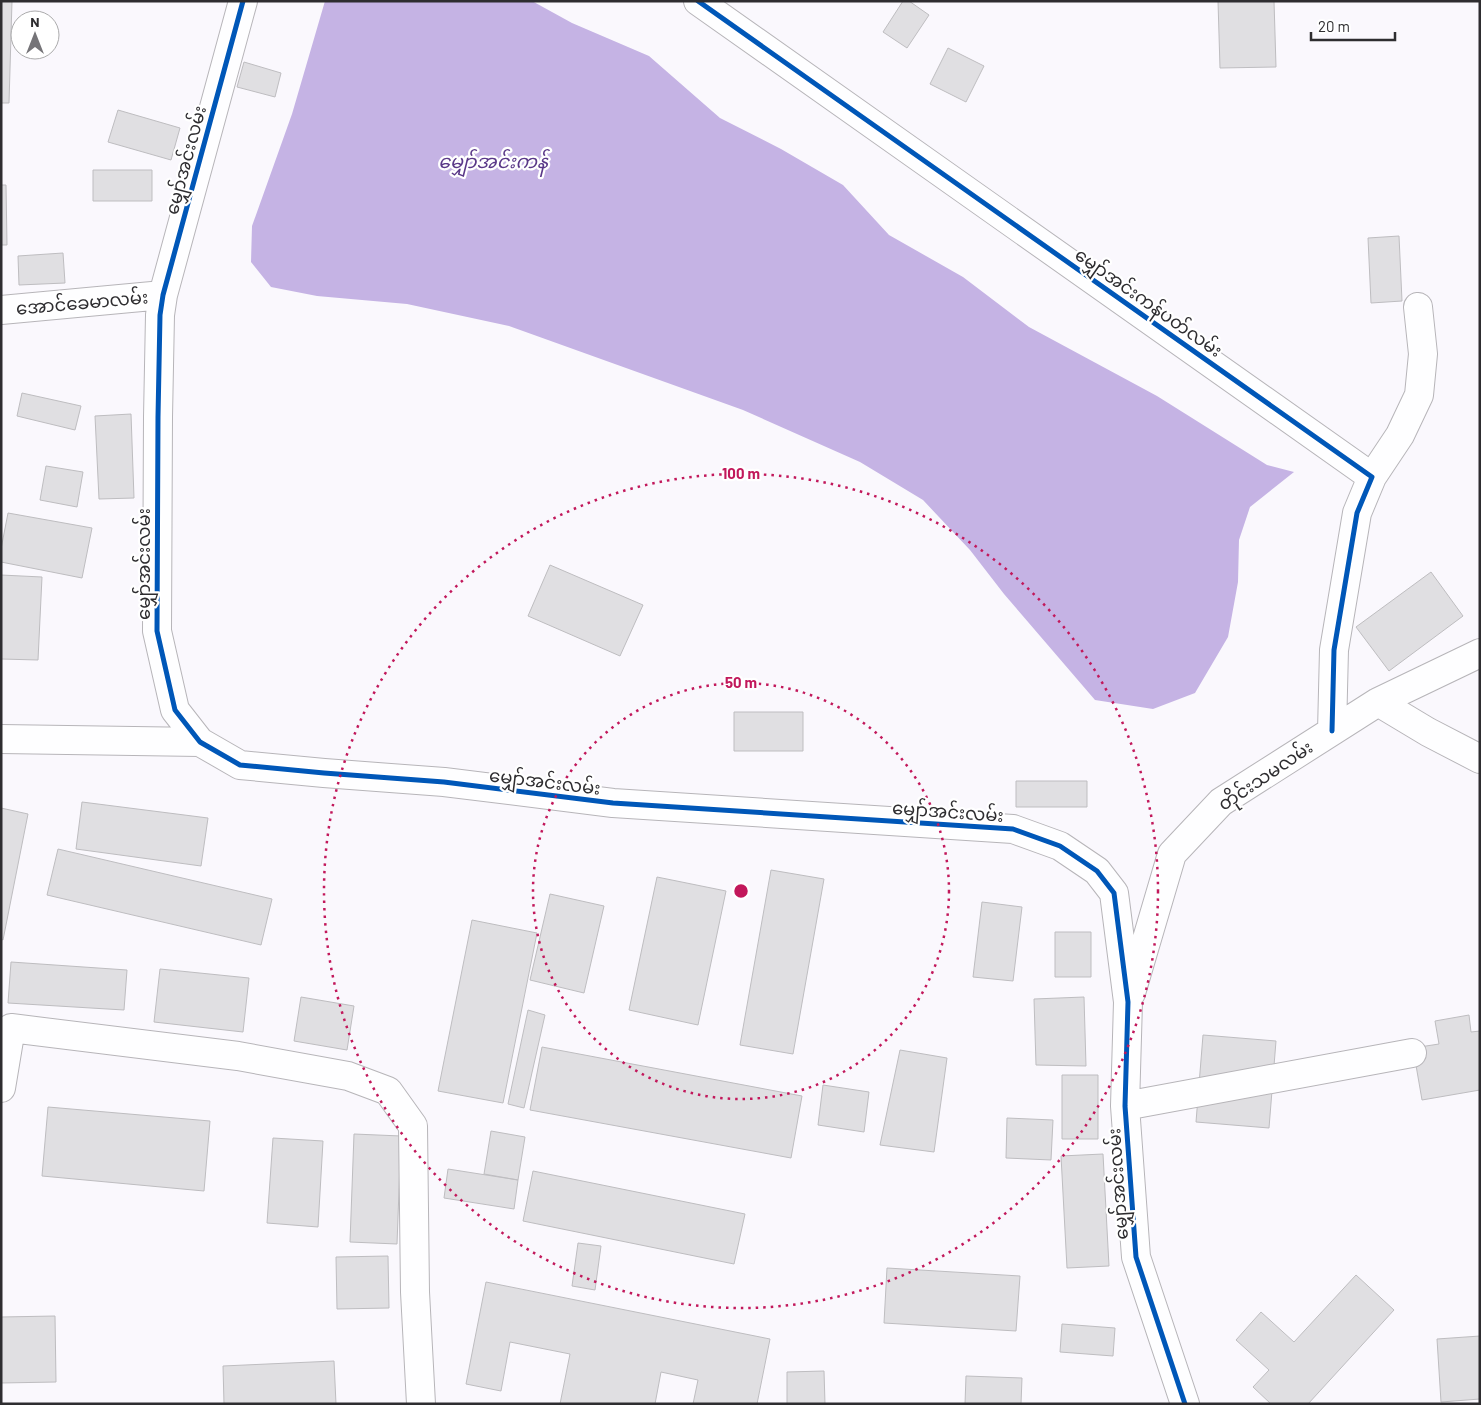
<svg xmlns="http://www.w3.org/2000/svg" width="1481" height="1405" viewBox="0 0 1481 1405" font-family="Barlow,'Noto Sans Myanmar',sans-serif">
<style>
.water{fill:#c5b3e4}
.building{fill:#e0dfe2;stroke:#bebdc0}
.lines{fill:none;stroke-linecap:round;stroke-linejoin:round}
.minor-casing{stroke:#b7b5b9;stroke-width:30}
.minor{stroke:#fefeff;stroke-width:28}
.cycleway-casing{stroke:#fff;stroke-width:8}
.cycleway{stroke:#0057b8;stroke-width:5}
.ring{fill:none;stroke:#c2185b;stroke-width:2.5;stroke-dasharray:2.5 5}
.labels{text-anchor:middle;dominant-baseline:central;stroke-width:4.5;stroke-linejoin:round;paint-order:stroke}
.street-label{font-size:18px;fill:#2e2d30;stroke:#fff}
.water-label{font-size:19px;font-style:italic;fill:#5a3888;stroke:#fff}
.centre{fill:#c2185b;stroke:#fff;stroke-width:2.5}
.ring-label{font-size:15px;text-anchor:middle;font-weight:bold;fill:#c2185b;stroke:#fff;stroke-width:4.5;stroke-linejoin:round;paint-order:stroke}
</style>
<rect width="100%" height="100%" fill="#faf8fd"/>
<!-- water -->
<path class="water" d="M325 1H532L572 23 649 56 720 118 781 149 843 185 889 235 963 277 1029 327 1157 396 1267 465 1294 472 1250 507 1239 540 1238 582 1228 637 1195 693 1153 709 1095 700 1004 594 970 550 923 500 860 462 743 410 509 326 407 304 317 296 271 287 251 262 252 226 292 114Z"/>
<!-- building -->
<path class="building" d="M1 1H12L9 103H1Z
M903 1H909L929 15 907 48 883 32Z
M1218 1H1274L1276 67 1220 68Z
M948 48 984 66 966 102 930 84Z
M244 62 281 73 275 97 237 87Z
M118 110 180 128 171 160 108 142Z
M93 170H152V201H93Z
M1 185H6L7 245H1Z
M1399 236 1402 301 1371 303 1368 238Z
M63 253 65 283 19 285 18 256Z
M22 393 81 406 75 430 17 416Z
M131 414 134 498 99 499 95 416Z
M46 466 83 472 77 507 40 500Z
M8 513 92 528 82 578 1 562V549Z
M550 565 643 605 620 656 528 616Z
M1431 572 1463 616 1389 671 1356 627Z
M1 575 42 577 38 660 1 659Z
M734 712H803V751H734Z
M1016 781H1087V807H1016Z
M82 802 208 818 201 866 76 849Z
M1 808 28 814 3 940 1 939Z
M58 849 272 899 261 945 47 895Z
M771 870 824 879 793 1054 740 1045Z
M657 877 726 891 698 1025 629 1010Z
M550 894 604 906 584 993 530 980Z
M982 902 1022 907 1013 981 973 977Z
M472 920 537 933 503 1103 438 1091Z
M1055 932H1091V977H1055Z
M11 962 127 970 124 1010 8 1003Z
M160 969 249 978 243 1032 154 1022Z
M301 997 354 1006 347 1050 294 1041Z
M1084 997 1086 1066 1036 1065 1034 999Z
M528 1010 545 1015 524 1108 508 1104Z
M1469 1015 1471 1032 1480 1031V1090L1422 1100 1413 1048 1439 1044 1435 1021Z
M1203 1035 1276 1041 1269 1128 1196 1122Z
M542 1047 802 1096 791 1158 530 1110Z
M900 1050 947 1058 934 1152 880 1145Z
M1062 1075H1098V1139H1062Z
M823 1085 869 1092 864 1132 818 1125Z
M48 1107 210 1121 204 1191 42 1176Z
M1007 1118 1053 1120 1051 1160 1006 1158Z
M491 1131 525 1137 518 1180 484 1174Z
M354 1134 401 1136 397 1244 350 1242Z
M273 1138 323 1141 318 1227 267 1223Z
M1103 1154 1109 1266 1067 1268 1061 1156Z
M448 1169 518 1180 514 1209 444 1198Z
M533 1171 745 1214 734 1264 523 1221Z
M578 1243 601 1246 595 1290 572 1286Z
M388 1256 389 1308 337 1309 336 1257Z
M887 1268 1020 1276 1016 1331 884 1323Z
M1356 1275 1394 1310 1308 1404H1271L1253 1387 1269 1370 1236 1340 1261 1312 1294 1342Z
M486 1282 770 1339 757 1404H693L698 1380 661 1372 655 1404H560L570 1354 510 1342 501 1391 466 1384Z
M55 1316 56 1382 1 1383V1317Z
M1062 1324 1115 1328 1113 1356 1060 1352Z
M1480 1336V1399L1441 1402 1437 1339Z
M334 1361 336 1404H224L223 1366Z
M824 1371 825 1404H787V1372Z
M966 1376 1022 1378 1021 1404H965Z"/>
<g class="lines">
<defs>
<path id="minor" d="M243 1 163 295 160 315 158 417 157 631 175 710 200 742 240 765 324 773 444 782 613 803 1013 829 1060 846 1097 871 1114 893 1128 1002 1125 1106 1136 1257 1185 1404
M698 1 1372 477 1357 513 1334 650 1332 731
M1 310 163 295
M1372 477 1400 435 1419 395 1423 354 1418 307
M1378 702 1428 732 1480 759
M1 739 200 742
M1131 993 1172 854 1221 802 1378 702 1480 653
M1 1088 11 1028 238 1056 348 1076 388 1091 413 1126 415 1292 421 1404
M1125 1106 1412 1053"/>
</defs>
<!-- minor casing -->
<use href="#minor" class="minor-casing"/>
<!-- minor -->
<use href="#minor" class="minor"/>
<defs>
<path id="cycleway" d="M243 1 163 295 160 315 158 417 157 631 175 710 200 742 240 765 324 773 444 782 613 803 1013 829 1060 846 1097 871 1114 893 1128 1002 1125 1106 1136 1257 1185 1404
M698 1 1372 477 1357 513 1334 650 1332 731"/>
</defs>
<!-- cycleway casing -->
<use href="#cycleway" class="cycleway-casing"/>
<!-- cycleway -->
<use href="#cycleway" class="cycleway"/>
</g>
<!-- distance rings -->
<g class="ring">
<circle cx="741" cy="891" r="208"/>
<circle cx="741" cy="891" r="417"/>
</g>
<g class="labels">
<!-- street labels -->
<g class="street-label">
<text transform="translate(185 160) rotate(-75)">မျှော်အင်းလမ်း</text>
<text transform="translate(82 302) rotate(-5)">အောင်ခေမာလမ်း</text>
<text transform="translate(1149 302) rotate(35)">မျှော်အင်းကန်ပတ်လမ်း</text>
<text transform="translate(143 564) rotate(-90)">မျှော်အင်းလမ်း</text>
<text transform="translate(1265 775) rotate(-34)">တိုင်းသမလမ်း</text>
<text transform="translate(545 781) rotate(7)">မျှော်အင်းလမ်း</text>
<text transform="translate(948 811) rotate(4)">မျှော်အင်းလမ်း</text>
<text transform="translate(1117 1184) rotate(-94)">မျှော်အင်းလမ်း</text>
</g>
<!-- water labels -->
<g class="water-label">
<text x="493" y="160">မျှော်အင်းကန်</text>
</g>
</g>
<circle cx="741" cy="891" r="8" class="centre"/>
<g class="ring-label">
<text x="741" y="479">100 m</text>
<text x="741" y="688">50 m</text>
</g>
<!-- border -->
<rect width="1481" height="1405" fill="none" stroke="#2e2d30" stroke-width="5"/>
<!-- north arrow -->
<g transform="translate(35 35)"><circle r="24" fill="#ffffff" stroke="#ababac"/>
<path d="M0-4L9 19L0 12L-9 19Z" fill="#757478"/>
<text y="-8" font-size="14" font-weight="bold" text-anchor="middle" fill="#2e2d30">N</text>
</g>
<!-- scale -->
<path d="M1311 32v8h84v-8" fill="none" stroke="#2e2d30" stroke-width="2.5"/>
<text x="1318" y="32" font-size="15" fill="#2e2d30" stroke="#ffffff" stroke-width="4" paint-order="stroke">20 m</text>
</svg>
